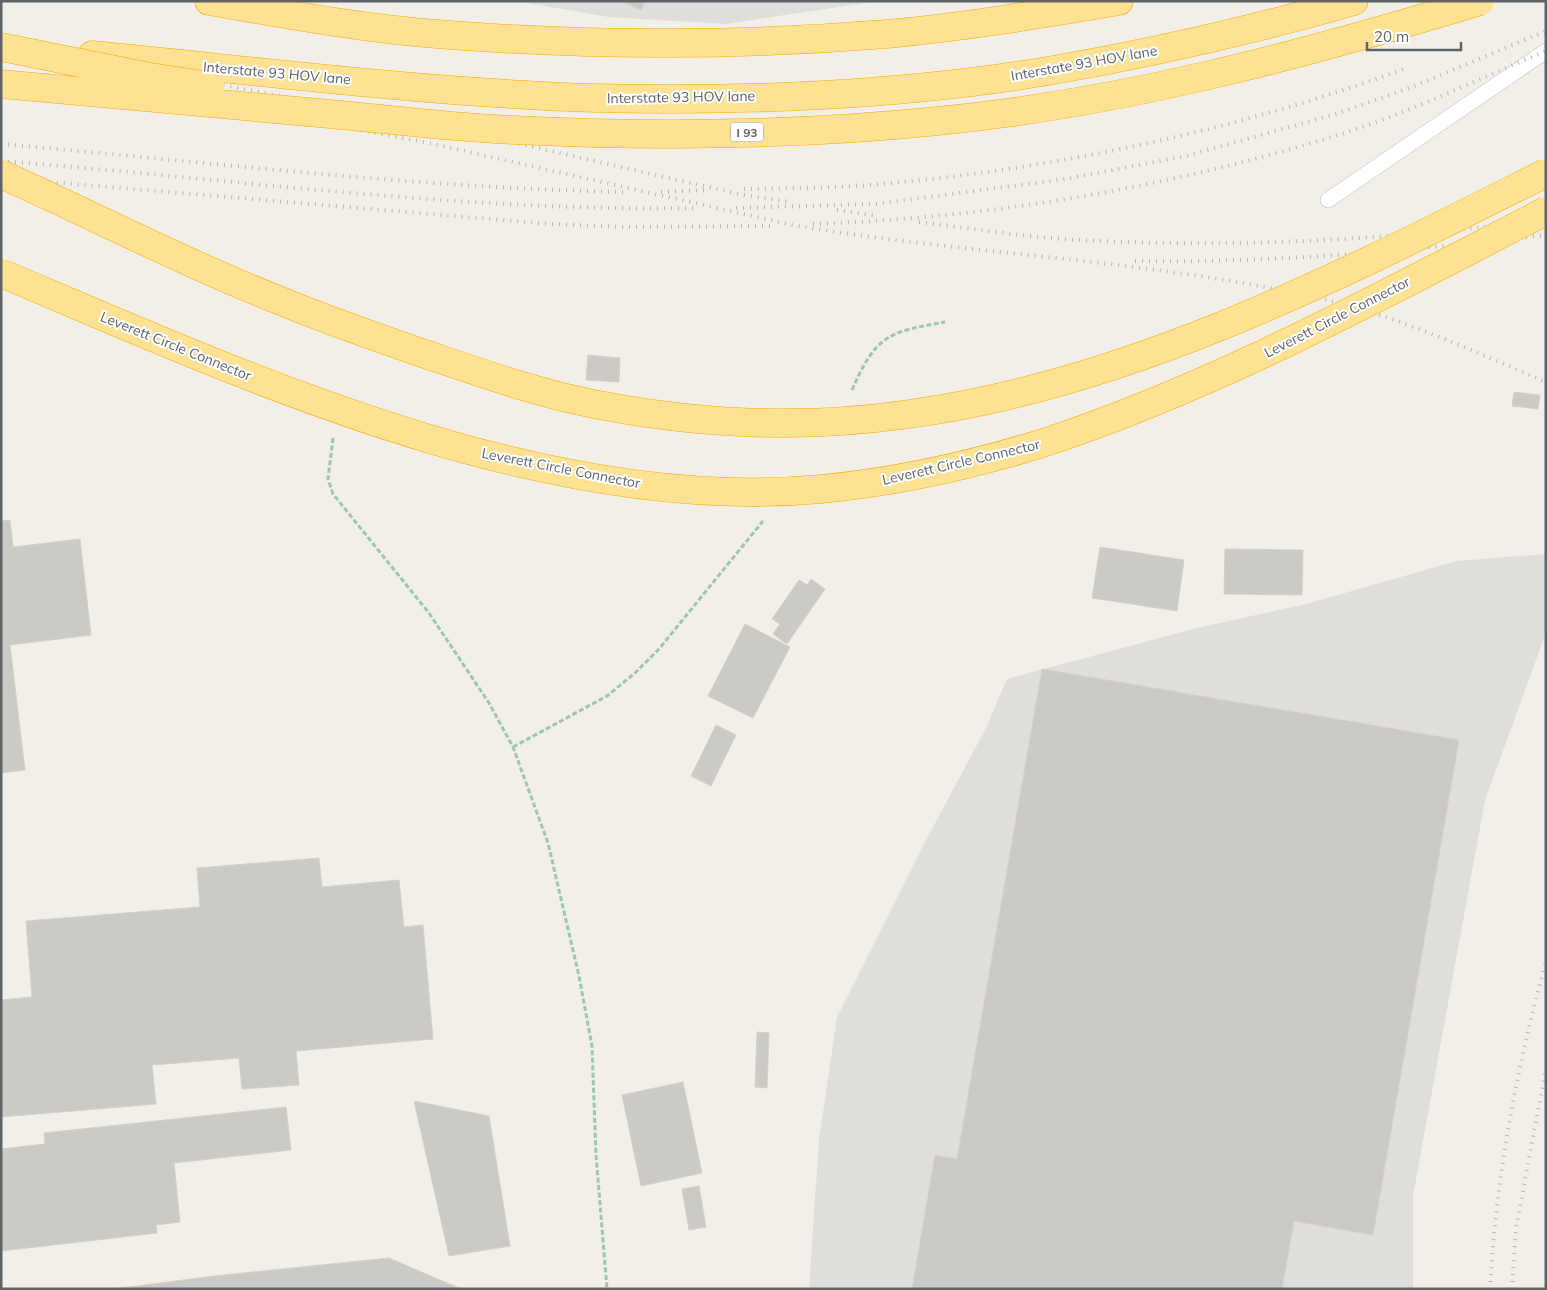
<svg xmlns="http://www.w3.org/2000/svg" width="1547" height="1290" viewBox="0 0 1547 1290" font-family="Mulish,sans-serif">
<style>
.industrial{fill:#e0deda}
.building{fill:#cccac5;stroke:#d6d1c6}
.lines{fill:none;stroke-linecap:round;stroke-linejoin:round}
.service-casing{stroke:#b5b8bc;stroke-width:16}
.motorway-casing{stroke:#f9ab00;stroke-width:29}
.path{stroke:#9cc7a9;stroke-width:3;stroke-dasharray:5 2.5;stroke-linecap:butt}
.service{stroke:#fff;stroke-width:15}
.motorway{stroke:#fde293;stroke-width:28}
.rail{stroke:#b6b7b8;stroke-width:4;stroke-dasharray:1 6;stroke-linecap:butt}
.motorway-bridge-casing{stroke:#f9ab00;stroke-width:29;stroke-linecap:butt}
.motorway-bridge{stroke:#fde293;stroke-width:28}
.labels{text-anchor:middle;dominant-baseline:central;stroke-width:4;stroke-linejoin:round;paint-order:stroke}
.shield{fill:#fff;stroke:#8f9295;stroke-width:1}
.shield-label{font-size:12px;font-weight:bold;fill:#5f6368}
.street-label{font-size:14px;fill:#5f6368;stroke:#fff}
</style>
<rect width="100%" height="100%" fill="#f1efe8"/>
<!-- industrial -->
<path class="industrial" d="M516 1H879L725 24 609 17Z
M1546 554V633L1485 800 1413 1196V1289H809L819 1140 837 1017 925 842 986 728 1007 679 1197 628 1306 604 1457 561Z"/>
<!-- building -->
<path class="building" d="M621 1H645L641 10Z
M588 355 620 358 619 382 586 380Z
M1514 392 1540 395 1538 409 1512 406Z
M10 520 13 547 80 539 91 635 10 645 25 770 1 773V521Z
M1100 547 1184 560 1177 611 1092 598Z
M1225 549 1303 550 1302 595 1224 594Z
M811 579 825 589 787 644 773 634 780 624 772 619 799 580 807 585Z
M745 624 790 647 753 718 708 696Z
M1042 669 1459 740 1373 1235 1294 1221 1282 1289H912L935 1155 957 1159Z
M716 725 736 735 711 786 691 776Z
M319 858 322 887 399 880 404 927 423 925 433 1039 296 1051 299 1085 242 1089 239 1058 152 1065 156 1104 1 1117V1000L32 997 26 921 200 907 197 868Z
M757 1032 769 1033 767 1088 755 1087Z
M683 1082 702 1173 641 1186 622 1095Z
M414 1101 489 1116 510 1246 449 1256Z
M286 1107 291 1150 174 1163 180 1222 156 1225 157 1233 1 1251V1149L45 1144 44 1133Z
M699 1186 706 1227 689 1230 682 1189Z
M389 1258 461 1289H114L214 1276Z"/>
<g class="lines">
<defs>
<path id="service" d="M1328 200 1546 51"/>
<path id="motorway" d="M209 1C285 14 361 28 437 34 586 46 737 46 887 34 964 27 1042 14 1119 1
M92 55C260 71 428 93 596 98 742 102 904 95 1048 71 1152 53 1253 30 1354 1"/>
</defs>
<!-- service casing -->
<use href="#service" class="service-casing"/>
<!-- motorway casing -->
<use href="#motorway" class="motorway-casing"/>
<!-- path -->
<path class="path" d="M852 390C876 335 888 332 945 322
M333 438 328 479 333 494 429 613 489 703 513 747 548 843 579 976 592 1046 596 1155 607 1289
M513 747 607 696 635 673 659 649 763 521"/>
<!-- service -->
<use href="#service" class="service"/>
<!-- motorway -->
<use href="#motorway" class="motorway"/>
<!-- rail -->
<path class="rail" d="M1 60 173 76 433 124 739 194 790 202
M1 79 171 95 429 143 792 225C969 255 1151 259 1327 300 1402 318 1475 352 1546 382
M1 144C209 162 417 188 626 192
M1 161C234 179 465 212 699 208
M1 178 550 224 625 227 776 226
M744 189C796 188 850 188 902 182 1074 165 1242 128 1404 69
M661 192 706 190
M736 208 876 204 1065 179 1186 156 1336 114 1412 87 1546 31
M837 210 877 216
M919 222C966 228 1014 235 1062 239 1223 249 1386 241 1546 219
M813 224C989 218 1173 187 1341 134 1411 112 1478 79 1546 51
M1135 261C1272 263 1409 251 1546 235
M1490 1289C1496 1178 1516 1069 1546 962
M1512 1289 1516 1228 1546 1068"/>
<defs>
<path id="motorway-bridge" d="M1 47 150 77 210 86
M1 84C111 94 221 104 330 114 385 119 440 126 495 129 642 137 791 136 938 121 1123 103 1302 55 1480 1
M1 174C96 217 189 265 286 303 332 322 379 338 425 354 481 373 540 394 599 405 698 424 801 429 902 415 1129 386 1344 274 1546 173
M1 273C249 378 546 515 821 489 896 482 973 465 1046 442 1221 384 1382 295 1546 211"/>
</defs>
<!-- motorway-bridge casing -->
<use href="#motorway-bridge" class="motorway-bridge-casing"/>
<!-- motorway-bridge -->
<use href="#motorway-bridge" class="motorway-bridge"/>
</g>
<g class="labels">
<!-- shield labels -->
<rect class="shield" x="731" y="122.5" width="32" height="19" rx="4"/>
<g class="shield-label">
<text x="747" y="132">I 93</text>
</g>
<!-- street labels -->
<g class="street-label">
<text transform="translate(1084 63) rotate(-10)">Interstate 93 HOV lane</text>
<text transform="translate(277 73) rotate(5)">Interstate 93 HOV lane</text>
<text transform="translate(681 97) rotate(-1)">Interstate 93 HOV lane</text>
<text transform="translate(1337 317) rotate(-27)">Leverett Circle Connector</text>
<text transform="translate(176 346) rotate(22)">Leverett Circle Connector</text>
<text transform="translate(961 462) rotate(-13)">Leverett Circle Connector</text>
<text transform="translate(561 468) rotate(11)">Leverett Circle Connector</text>
</g>
</g>
<!-- border -->
<rect width="1547" height="1290" fill="none" stroke="#5f6368" stroke-width="5"/>
<!-- scale -->
<path d="M1367 42v8h94v-8" fill="none" stroke="#5f6368" stroke-width="2.5"/>
<text x="1374" y="42" font-size="15" fill="#5f6368" stroke="#ffffff" stroke-width="4" paint-order="stroke">20 m</text>
</svg>
